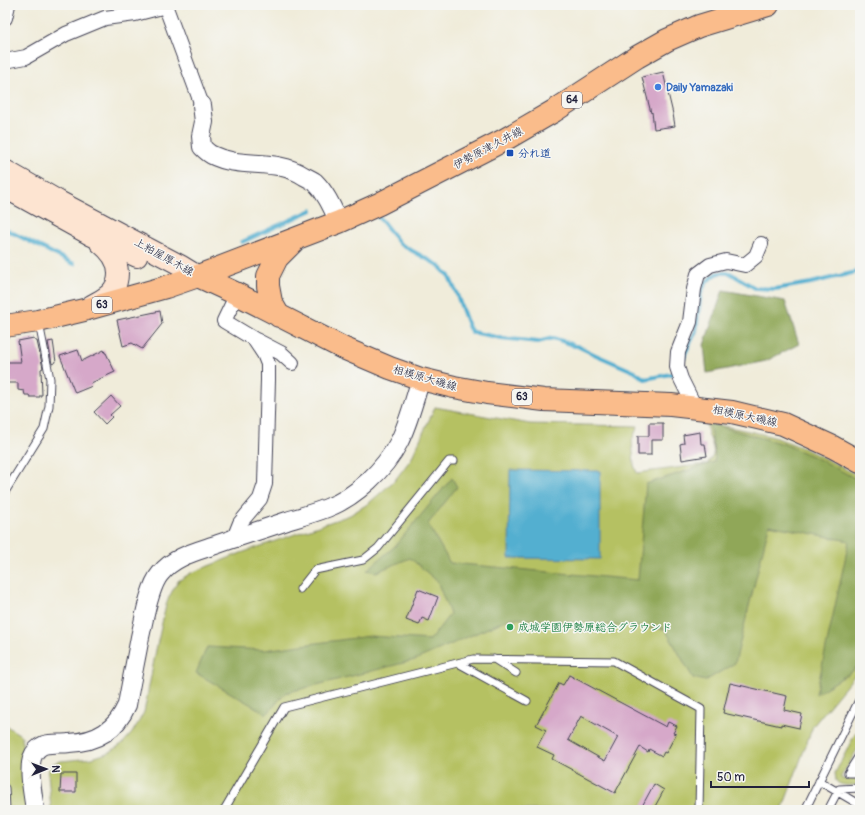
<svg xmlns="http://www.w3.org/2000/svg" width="865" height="815" viewBox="0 0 865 815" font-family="Pangolin,'Klee One',sans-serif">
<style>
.green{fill:#b5c162;stroke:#6c724e}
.forest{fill:#90a758;stroke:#59644a}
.water{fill:#52afd0;stroke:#3a6886}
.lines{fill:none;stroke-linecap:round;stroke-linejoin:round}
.stream{stroke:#52afd0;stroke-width:4}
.building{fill:#d6a8c9;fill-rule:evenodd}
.service-casing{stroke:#414053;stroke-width:9}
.minor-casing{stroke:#414053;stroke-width:16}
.tertiary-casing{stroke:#414053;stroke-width:20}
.secondary-casing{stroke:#414053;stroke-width:22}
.primary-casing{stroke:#414053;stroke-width:24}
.service{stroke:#fff;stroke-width:7}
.minor{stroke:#fff;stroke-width:14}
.tertiary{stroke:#fff;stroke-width:18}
.secondary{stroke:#fde4d1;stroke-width:20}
.primary{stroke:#fabc8b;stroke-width:22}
.shop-dot{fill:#3f7fe0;stroke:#f6f6f2;stroke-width:1.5}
.transit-dot{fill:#1a4fb4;stroke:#f6f6f2;stroke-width:1.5}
.leisure-dot{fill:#2e9e5b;stroke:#f6f6f2;stroke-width:1.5}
.labels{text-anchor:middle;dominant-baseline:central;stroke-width:3;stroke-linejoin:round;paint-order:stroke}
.shield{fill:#f6f6f2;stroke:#626272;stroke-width:1}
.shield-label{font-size:10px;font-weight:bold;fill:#22223b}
.shop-label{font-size:11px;font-weight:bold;fill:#366cbe;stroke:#f6f6f2;text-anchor:start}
.street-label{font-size:11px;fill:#22223b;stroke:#f6f6f2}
.transit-label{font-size:11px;font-weight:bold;fill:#164399;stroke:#f6f6f2;text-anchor:start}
.leisure-label{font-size:11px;font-weight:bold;fill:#27864d;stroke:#f6f6f2;text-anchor:start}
</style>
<rect width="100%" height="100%" fill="#f6f6f2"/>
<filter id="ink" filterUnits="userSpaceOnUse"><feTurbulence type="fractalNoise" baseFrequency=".025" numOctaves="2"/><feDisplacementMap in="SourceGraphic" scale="8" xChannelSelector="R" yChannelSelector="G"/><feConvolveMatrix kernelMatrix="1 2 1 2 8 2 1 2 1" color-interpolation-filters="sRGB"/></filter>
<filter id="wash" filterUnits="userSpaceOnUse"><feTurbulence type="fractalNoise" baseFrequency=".012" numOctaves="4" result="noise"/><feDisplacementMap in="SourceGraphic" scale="16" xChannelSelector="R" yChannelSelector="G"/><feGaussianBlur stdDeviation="0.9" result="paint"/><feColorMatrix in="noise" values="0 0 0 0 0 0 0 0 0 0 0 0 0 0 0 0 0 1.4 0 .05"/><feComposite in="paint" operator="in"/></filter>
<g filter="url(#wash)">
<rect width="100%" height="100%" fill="#f0ecda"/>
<!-- green -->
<path class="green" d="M435 407 530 424 638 426 632 440 634 465 637 473 707 464C709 461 712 458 713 455 716 446 705 434 707 423 729 427 751 431 773 437 803 446 832 462 860 477V669L813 726 782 810H51L48 773 50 766 54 763 61 761 92 758 110 752 123 743 132 733 138 723 144 712 146 702 156 650 166 605 169 597 178 581 191 573 241 553 350 515 369 503 395 480 411 459Z
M5 725 22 736 23 761 27 810H5Z
M860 730V745L841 777 842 779H860V785C852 785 841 787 836 781L835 773 855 734Z"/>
<!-- forest -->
<path class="forest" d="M723 290 785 301 799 344 766 361 707 373 704 345Z
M709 424 733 430 784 444 823 461 860 481V662L853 671 816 694 849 541 769 525 735 663 705 681 693 678 665 629 511 618 415 660 285 693 267 714 196 673 207 647 264 650 370 636 430 640 450 614 437 581 410 558 376 572 367 570 395 546 452 478 457 487 428 524 450 563 638 580 646 484 714 462 715 456Z"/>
<!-- water -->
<path class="water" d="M510 470 600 471V559L509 558Z"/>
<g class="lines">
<!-- stream -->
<path class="stream" d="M378 217 382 221 400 244 438 265 449 276 456 292 469 328 472 332 501 338 538 342 553 338 571 344 574 346H577L596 355 635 372 645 379 676 373
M5 229 74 264
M242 242 312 210
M684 358 685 354 696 331 701 293 706 282 718 273H730L755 288 775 289 811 283 860 271"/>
</g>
<g id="blocks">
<!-- building -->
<path class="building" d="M663 72 673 114 675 126 654 129 652 112 651 113 642 77Z
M160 311 162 324 142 349 132 343 123 346 117 320Z
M34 338 35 341H37L43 368 41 369 42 395H40V397H30L29 395H25L24 391 18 390V383H5V362H21L18 341Z
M53 341 56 362 52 364 48 342Z
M78 350 82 361 104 350 105 353H106L115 372 91 383 92 386 75 393 60 356Z
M111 396 120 406 110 415 112 417 105 424 94 412Z
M649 423H663V440H651V455H638V436H649Z
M700 432 701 444H705L707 456 682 460 680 444 684 443 683 435Z
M418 589 438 597 429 621 422 618 419 625 406 620Z
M569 675 666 727 668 722 677 726 673 733 676 734 666 753 664 752 662 756 649 749 648 752 640 747 615 793 552 759 554 755 537 747 546 730 536 725 559 683 563 685ZM581 716 618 737 605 761 568 740Z
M730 683 787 696 784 710 802 714 799 728 781 724V726L723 713Z
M61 774H76V792H60Z
M654 784 664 790 653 810H640Z"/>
</g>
</g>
<g filter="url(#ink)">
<use href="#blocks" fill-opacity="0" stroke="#414053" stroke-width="1"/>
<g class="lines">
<defs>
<path id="service" d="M5 492 44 429 49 406 50 379 39 323
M300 589 315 570 363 560 378 548 449 461H454
M494 659 516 673
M458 663 527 701
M860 754 848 773H860
M819 781 860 805
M5 788 6 810
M224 810 284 707 473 659 614 661 701 709 699 810
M805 810 808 804 860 698
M828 810 839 789 860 788"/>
<path id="minor" d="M165 5 202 105
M5 18 8 5
M5 61 26 57 66 34 105 18 135 14 166 6
M256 340 281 353 292 363
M695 407 681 379 677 367 678 352 690 322 694 289 698 274 710 265 726 261 745 265 756 256 761 244
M234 538 240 523 260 499 265 484 268 380V364L264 354 254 339 224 321 237 294"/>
<path id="tertiary" d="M202 105 204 122 201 136 202 147C205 150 208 153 212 155 242 170 275 157 304 176 308 178 312 180 315 182 326 193 332 207 339 222
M35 810C33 795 28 772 32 758 34 752 39 747 44 745 51 743 62 744 69 743 97 742 116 730 127 705 131 682 136 659 140 637 144 620 149 587 160 574 174 556 198 551 218 544 241 536 264 529 287 521 300 517 314 513 327 508 356 497 385 469 399 442 409 422 414 400 421 379"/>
<path id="secondary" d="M5 170 59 201 180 265 198 276
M5 188 92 236 137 257
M90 306C98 301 109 297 114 288 117 284 118 279 118 273 118 260 110 251 100 243"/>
<path id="primary" d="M198 276 237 294 343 348 390 368 421 379 454 387 487 393 544 400 671 405 732 412 783 424 833 447 860 462
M279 316 271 302 268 286V276L277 258 293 242
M5 326 38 321 84 310 166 287 198 276 339 222 379 204 504 140 554 111 637 57 667 40 699 26 768 5"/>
</defs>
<!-- service casing -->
<use href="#service" class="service-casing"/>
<!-- minor casing -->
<use href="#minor" class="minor-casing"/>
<!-- tertiary casing -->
<use href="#tertiary" class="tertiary-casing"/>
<!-- secondary casing -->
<use href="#secondary" class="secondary-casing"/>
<!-- primary casing -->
<use href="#primary" class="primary-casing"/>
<!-- service -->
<use href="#service" class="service"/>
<!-- minor -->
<use href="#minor" class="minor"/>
<!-- tertiary -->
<use href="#tertiary" class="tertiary"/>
<!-- secondary -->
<use href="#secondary" class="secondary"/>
<!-- primary -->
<use href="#primary" class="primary"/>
</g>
</g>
<!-- markers -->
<circle class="shop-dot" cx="658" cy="87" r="4"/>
<rect class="transit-dot" x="506" y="149" width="8" height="8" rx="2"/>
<circle class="leisure-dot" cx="510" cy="627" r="4"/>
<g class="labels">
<!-- shield labels -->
<g class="shield">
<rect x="562" y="92" width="20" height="16" rx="3"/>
<rect x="92" y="297" width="20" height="16" rx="3"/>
<rect x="512" y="389" width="20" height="16" rx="3"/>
</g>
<g class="shield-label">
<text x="572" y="100">64</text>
<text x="102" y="305">63</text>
<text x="522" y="397">63</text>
</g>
<!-- shop labels -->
<g class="shop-label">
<text x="666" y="87">Daily Yamazaki</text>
</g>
<!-- street labels -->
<g class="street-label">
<text transform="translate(488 148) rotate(-28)">伊勢原津久井線</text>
<text transform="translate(164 257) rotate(29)">上粕屋厚木線</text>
<text transform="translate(425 378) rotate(16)">相模原大磯線</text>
<text transform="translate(745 416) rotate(12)">相模原大磯線</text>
</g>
<!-- transit labels -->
<g class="transit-label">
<text x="518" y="153">分れ道</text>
</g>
<!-- leisure labels -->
<g class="leisure-label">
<text x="518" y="627">成城学園伊勢原総合グラウンド</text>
</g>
</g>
<!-- margin -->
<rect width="865" height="815" fill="none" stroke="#f6f6f2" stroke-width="20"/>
<!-- north arrow -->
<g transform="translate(46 769) rotate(89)" stroke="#f6f6f2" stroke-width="3" paint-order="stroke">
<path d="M0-3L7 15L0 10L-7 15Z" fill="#22223b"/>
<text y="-6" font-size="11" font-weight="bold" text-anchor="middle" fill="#22223b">N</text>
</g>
<!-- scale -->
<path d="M711 781v6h98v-6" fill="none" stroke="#22223b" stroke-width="2"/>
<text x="717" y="781" font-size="12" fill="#22223b" stroke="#f6f6f2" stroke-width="3" paint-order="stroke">50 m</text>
</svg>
